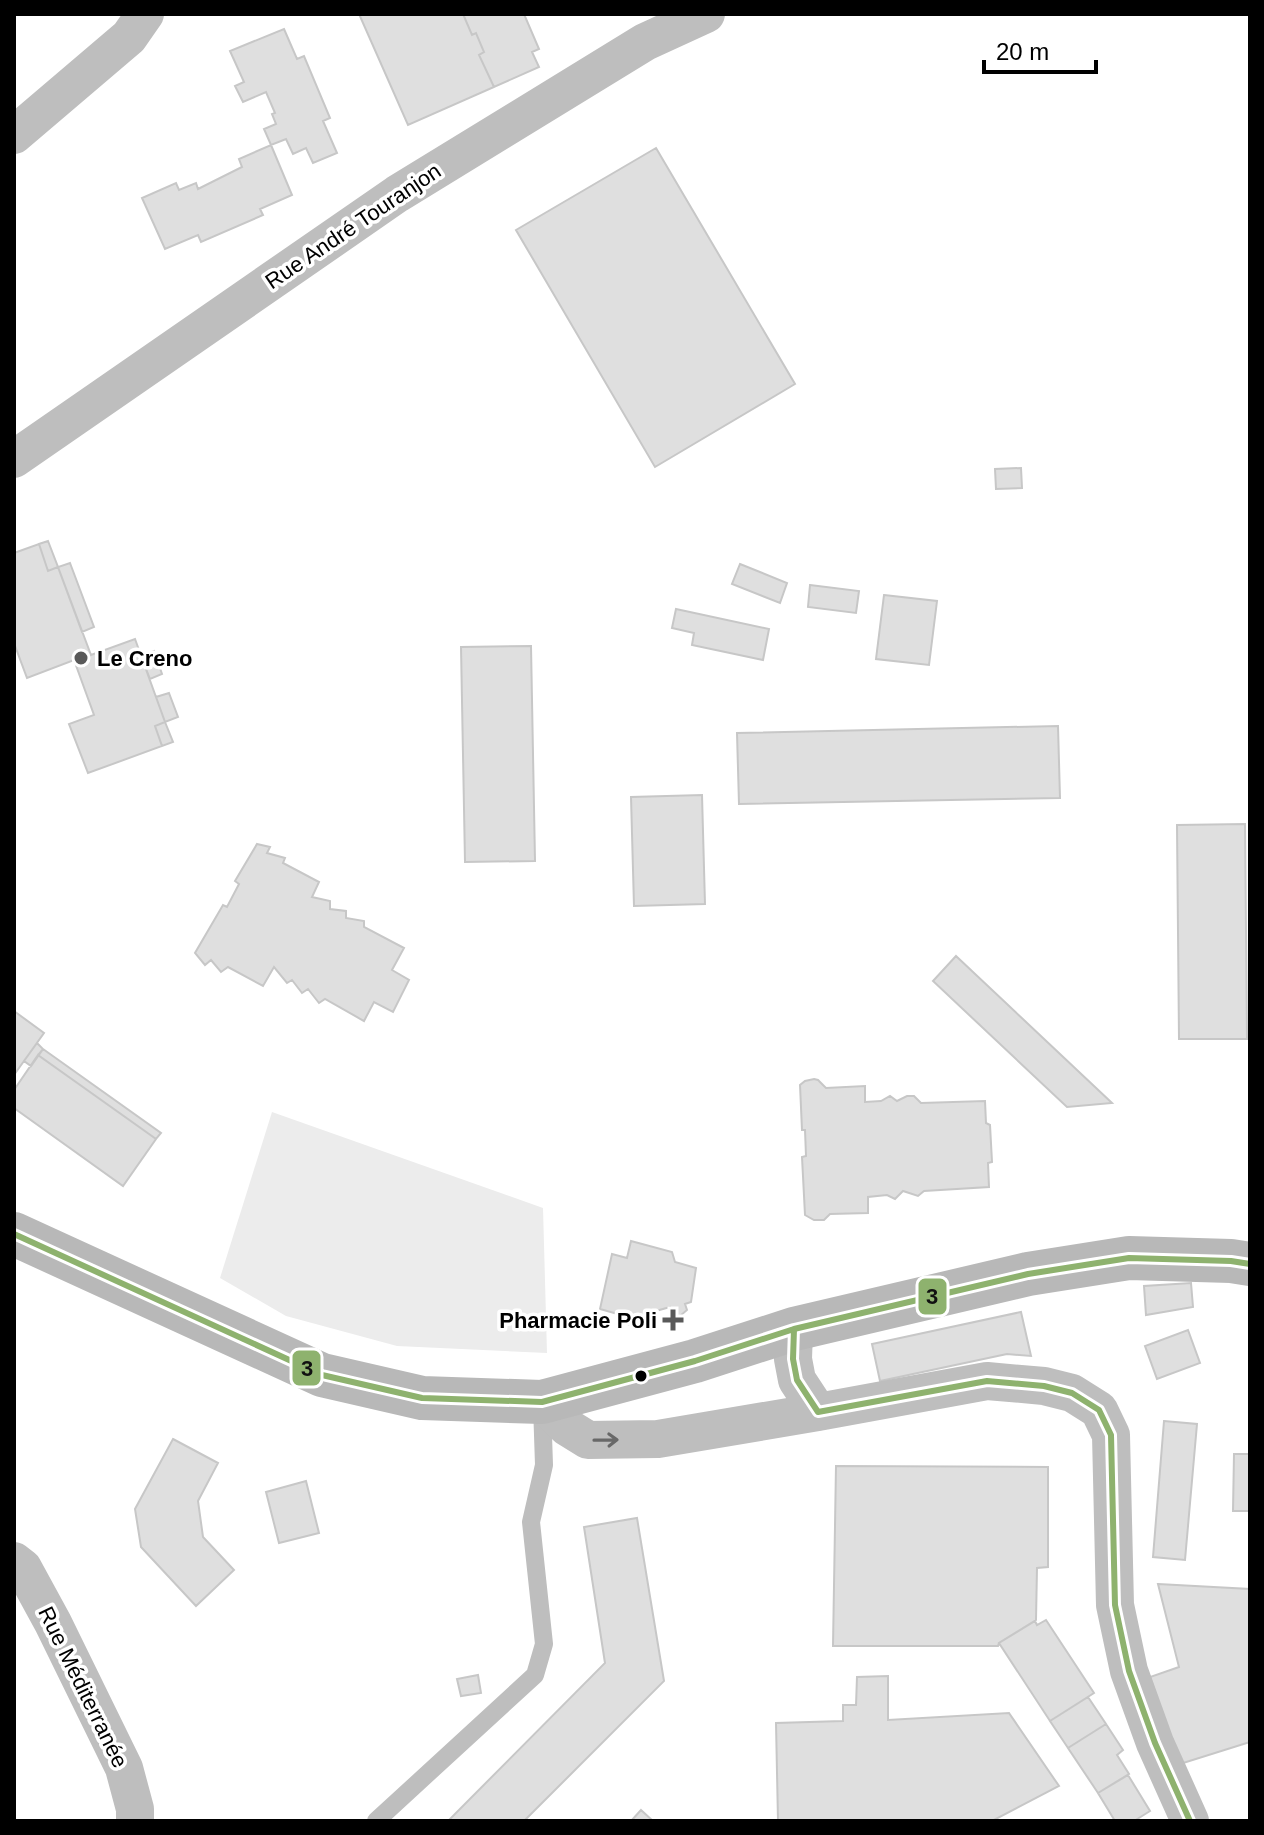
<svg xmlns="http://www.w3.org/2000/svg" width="1264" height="1835" viewBox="0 0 1264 1835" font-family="Arial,sans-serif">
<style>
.green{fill:#ececec}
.building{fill:#dfdfdf;stroke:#c7c7c7;stroke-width:2}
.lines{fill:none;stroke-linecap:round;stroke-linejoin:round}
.lane{stroke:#bebebe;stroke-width:18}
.street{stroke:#bebebe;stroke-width:38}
.secondary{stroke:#b8b8b8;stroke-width:44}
.bus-1-casing{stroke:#fff;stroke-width:12}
.bus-1{stroke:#8eb26e;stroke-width:6}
.oneway{stroke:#686868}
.poi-dot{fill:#595959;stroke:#fff;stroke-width:3}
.bus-dot{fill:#000;stroke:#fff;stroke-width:3}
.labels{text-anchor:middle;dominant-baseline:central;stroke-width:7;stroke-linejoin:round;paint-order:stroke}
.street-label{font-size:22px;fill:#000;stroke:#fff}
.poi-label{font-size:22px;font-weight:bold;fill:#000;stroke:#fff;text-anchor:start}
.line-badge{stroke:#fff;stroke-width:3}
.pale-badge-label{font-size:22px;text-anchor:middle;font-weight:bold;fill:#111}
</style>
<rect width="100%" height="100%" fill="#fff"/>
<!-- green -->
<path class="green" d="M272 1112 543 1208 547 1353 397 1346 286 1316 220 1278Z"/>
<!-- building -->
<path class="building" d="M359 14H463L472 35 476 33 484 52 479 55 494 87 408 125Z
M463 14H524L539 49 532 52 539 67 494 87 479 55 484 52 476 33 472 35Z
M284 29 297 59 304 56 330 118 323 121 337 153 313 163 306 148 293 154 286 139 271 145 264 129 276 124 272 114 275 113 266 92 243 102 235 86 244 82 230 51Z
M271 145 292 195 260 209 263 215 201 242 198 235 165 249 142 198 176 183 179 190 196 183 198 189 242 167 239 159Z
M656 148 795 384 655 467 516 230Z
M1021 468 1022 488 996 489 995 469Z
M48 541 58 567 48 571 39 544Z
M39 544 48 571 58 567 91 655 135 639 165 722 155 726 162 746 88 773 69 724 94 715 74 660 27 678 14 643V553Z
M70 563 94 627 82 632 58 567Z
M740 564 787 583 780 603 732 584Z
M810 585 859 591 856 613 808 607Z
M884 595 937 601 929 665 876 659Z
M676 609 769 629 763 660 692 645 694 633 672 628Z
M531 646 535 861 465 862 461 647Z
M154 651 162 674 150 679 141 656Z
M169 693 178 717 165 722 156 697Z
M165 722 173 742 162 746 155 726Z
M1058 726 1060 798 739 804 737 733Z
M702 795 705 904 634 906 631 797Z
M1245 824 1247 1039H1179L1177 825Z
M257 844 270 847 267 853 285 858 283 863 319 882 312 897 330 901V909L346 911V918L364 921V927L404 948 392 970 409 980 393 1012 374 1002 364 1021 325 999 319 1003 308 989 302 993 292 980 287 983 274 967 263 986 228 967 221 972 211 960 205 965 195 953 223 905 227 907 239 884 235 881Z
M956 956 1112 1103 1067 1107 933 981Z
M14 1011 44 1033 14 1075Z
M37 1043 43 1049 31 1066 24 1061Z
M43 1049 161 1133 156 1139 38 1055Z
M38 1055 156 1139 123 1186 14 1108V1090Z
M814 1079 818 1080 826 1088 865 1086V1102L881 1101 890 1096 897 1101 907 1096H914L921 1103 985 1101 986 1123 990 1125 992 1162 988 1163 989 1187 924 1191 918 1196 903 1191 895 1199 887 1195 868 1197V1213L830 1214 824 1220H814L805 1215 802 1157 806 1156 805 1130H802L800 1085 805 1081Z
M631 1241 672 1252 675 1262 696 1268 691 1302 685 1304 687 1310 680 1316 672 1314 670 1307 649 1313 636 1326 626 1324 625 1316 600 1309 612 1254 627 1258Z
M1191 1283 1193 1307 1146 1315 1144 1286Z
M1021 1312 1031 1356 1007 1354 880 1381 872 1344Z
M1188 1330 1200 1363 1157 1379 1145 1346Z
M1164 1421 1197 1424 1185 1560 1153 1557Z
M173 1439 218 1463 198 1501 203 1537 234 1570 196 1606 141 1547 135 1509Z
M1234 1454H1250V1511H1233Z
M836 1466 1048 1467V1567L1037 1568 1036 1620 999 1643 998 1646H833Z
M306 1481 319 1533 279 1543 266 1492Z
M637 1518 664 1681 524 1821H448L605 1663 584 1527Z
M1158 1584 1250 1589V1742L1180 1764 1150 1677 1179 1667Z
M1046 1620 1094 1693 1050 1721 999 1643 1035 1621 1037 1625Z
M478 1675 481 1693 461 1696 457 1679Z
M888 1676V1720L1009 1713 1059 1786 992 1821H778L776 1723 843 1721V1705H856L857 1677Z
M1088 1697 1106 1724 1068 1748 1050 1721Z
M1106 1724 1123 1750 1117 1755 1129 1774 1098 1793 1068 1748Z
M1128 1775 1150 1811 1134 1821H1115L1098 1793Z
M641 1810 653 1821H631Z"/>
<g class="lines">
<!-- lane -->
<path class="lane" d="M376 1821 535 1675 544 1644 531 1522 544 1465 542 1405"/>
<!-- street -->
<path class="street" d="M14 135 129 37 145 14
M14 459 397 194 645 42 706 14
M794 1329 793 1359 797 1380 818 1412
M542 1402 567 1427 588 1440 658 1439 818 1412 987 1381 1044 1386 1072 1393 1099 1410 1111 1435 1115 1605 1129 1671 1155 1743 1190 1821
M14 1561 23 1568 53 1623 124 1768 135 1809V1821"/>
<!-- secondary -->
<path class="secondary" d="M14 1234 322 1375 422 1398 542 1402 695 1361 794 1329 1028 1274 1129 1258 1231 1261 1250 1264"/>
<defs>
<path id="bus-1" d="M14 1234 322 1375 422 1398 542 1402 695 1361 794 1329 1028 1274 1129 1258 1231 1261 1250 1264
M794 1329 793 1359 797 1380 818 1412 987 1381 1044 1386 1072 1393 1099 1410 1111 1435 1115 1605 1129 1671 1155 1743 1190 1821"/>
</defs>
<!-- bus-1 casing -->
<use href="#bus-1" class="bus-1-casing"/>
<!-- bus-1 -->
<use href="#bus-1" class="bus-1"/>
</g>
<!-- one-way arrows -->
<defs><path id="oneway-shaft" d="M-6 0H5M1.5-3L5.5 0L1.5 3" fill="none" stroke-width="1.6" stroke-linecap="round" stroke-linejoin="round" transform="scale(2)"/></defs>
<use class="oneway" href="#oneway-shaft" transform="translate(606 1440) rotate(-1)"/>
<!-- markers -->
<g class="poi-dot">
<circle cx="81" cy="658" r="8"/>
<path d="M669 1308h8v8h8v8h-8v8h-8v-8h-8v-8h8z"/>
</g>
<circle class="bus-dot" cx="641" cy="1376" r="7"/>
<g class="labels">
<!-- street labels -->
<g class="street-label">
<text transform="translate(353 226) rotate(-34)">Rue André Touranjon</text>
<text transform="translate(83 1687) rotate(64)">Rue Méditerranée</text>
</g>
<!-- poi labels -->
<g class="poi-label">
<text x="97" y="658">Le Creno</text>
<text x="657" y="1320" text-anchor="end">Pharmacie Poli</text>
</g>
</g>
<g class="line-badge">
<rect x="917" y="1277" width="31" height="39" rx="8" fill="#8eb26e"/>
<rect x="291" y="1349" width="31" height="38" rx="8" fill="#8eb26e"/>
</g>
<g class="pale-badge-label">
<text x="932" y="1304">3</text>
<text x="307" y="1376">3</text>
</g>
<!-- border -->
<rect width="1264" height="1835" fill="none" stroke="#000000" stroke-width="32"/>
<!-- scale -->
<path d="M984 60v12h112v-12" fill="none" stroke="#000000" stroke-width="4"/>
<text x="996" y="60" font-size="24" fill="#000000" stroke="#ffffff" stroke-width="6" paint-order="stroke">20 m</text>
</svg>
